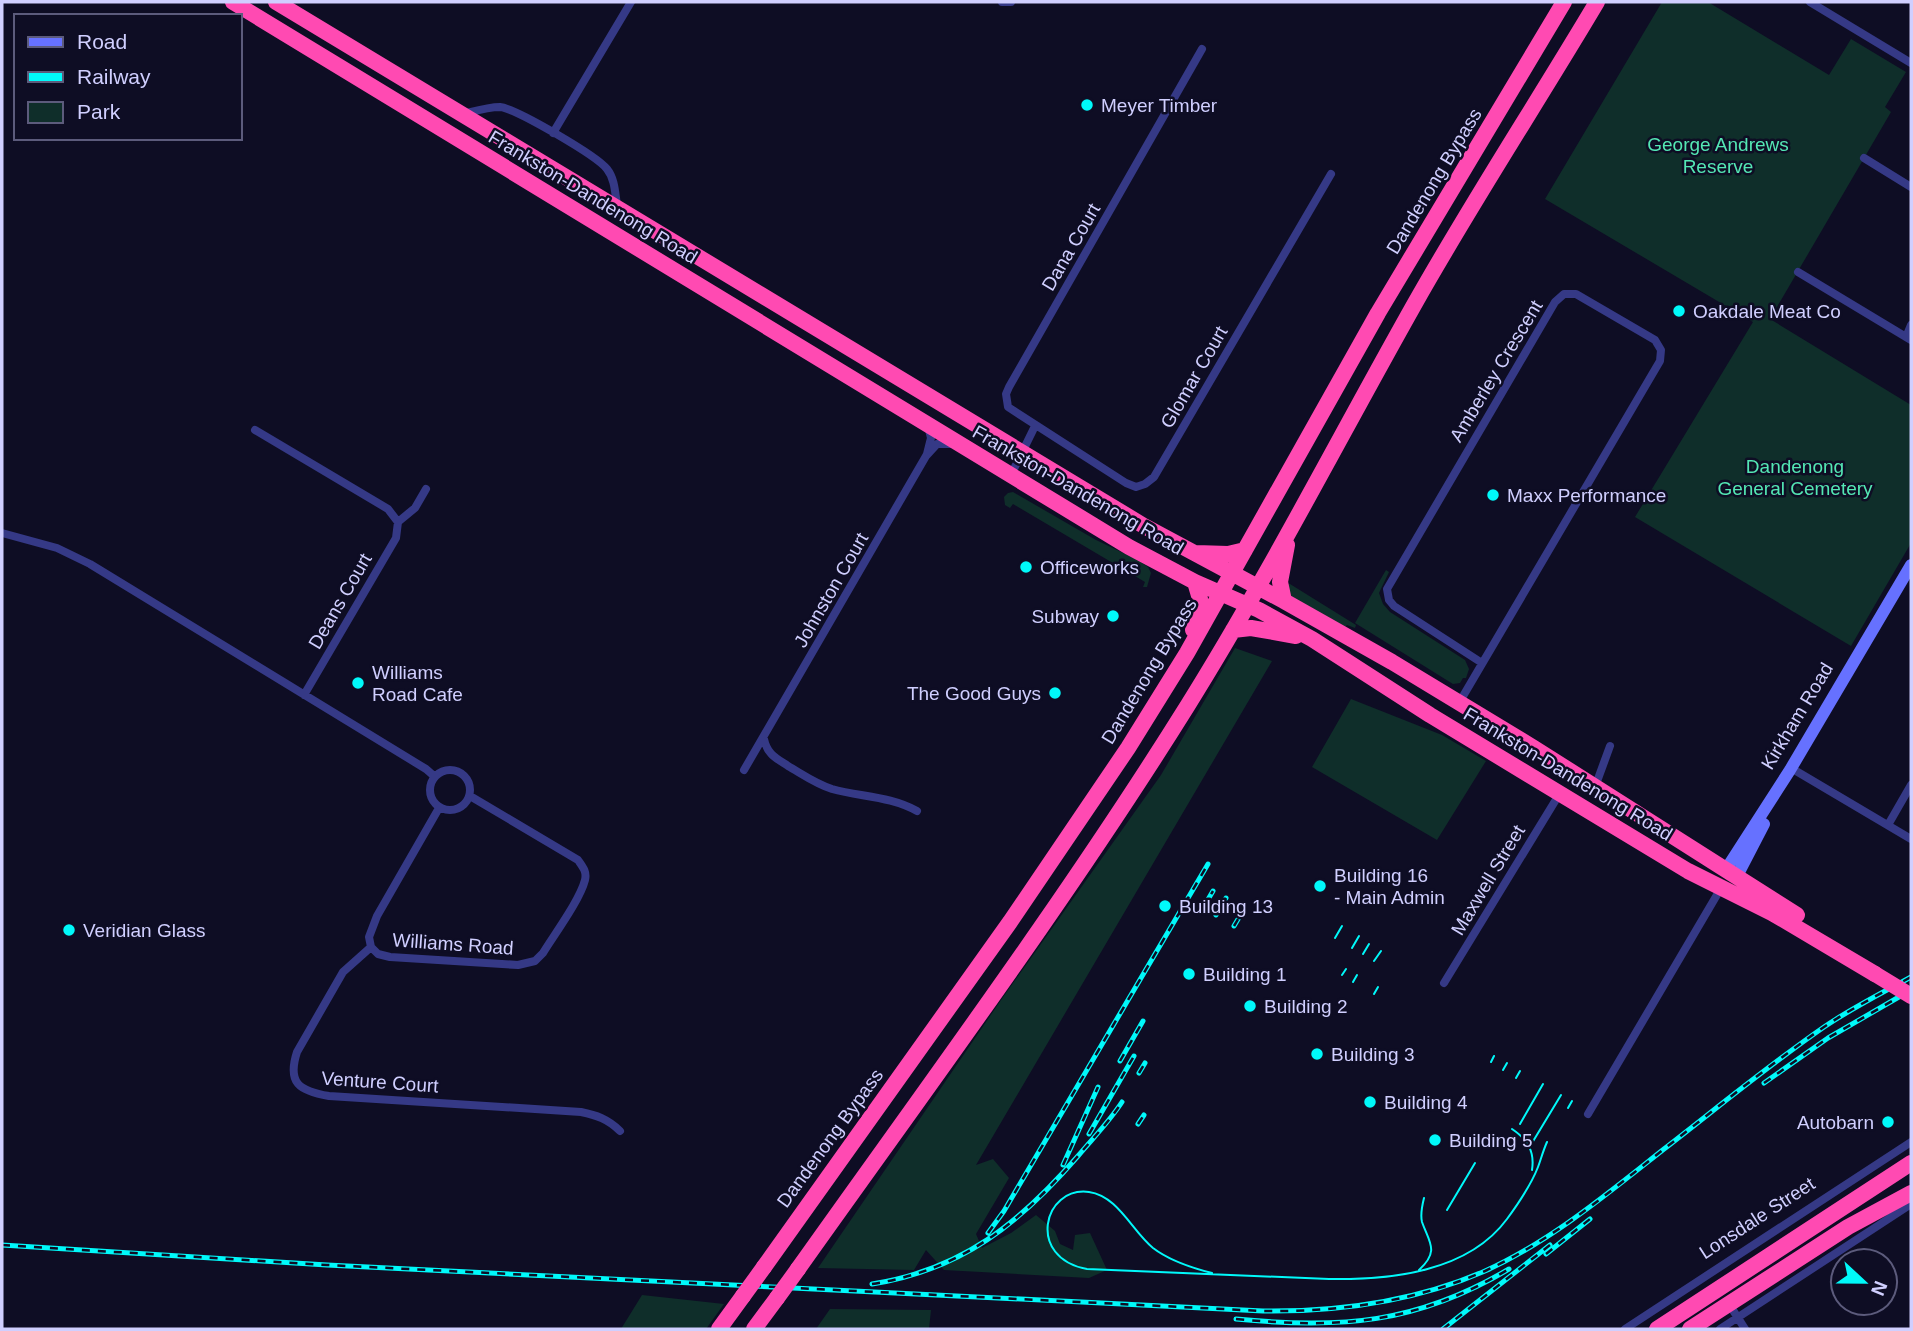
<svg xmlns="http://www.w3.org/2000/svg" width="1913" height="1331" viewBox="0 0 1913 1331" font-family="Helvetica,sans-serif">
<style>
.green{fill:#0f2e2a}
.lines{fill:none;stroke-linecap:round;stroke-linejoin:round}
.street{stroke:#353986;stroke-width:8}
.secondary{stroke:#6671ff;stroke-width:12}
.highway{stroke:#ff4ab2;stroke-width:16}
.tram{stroke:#00f9fa;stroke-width:2}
.rail-casing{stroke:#00f9fa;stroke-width:5}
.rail{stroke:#0e0d24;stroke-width:2.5;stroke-dasharray:8;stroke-linecap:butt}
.highway-bridge{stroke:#ff4ab2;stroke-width:16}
.poi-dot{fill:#00f9fa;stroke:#0e0d24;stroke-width:2.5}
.labels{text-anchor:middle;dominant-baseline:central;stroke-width:5;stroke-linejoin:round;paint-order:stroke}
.poi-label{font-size:19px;fill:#d0cfff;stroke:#0e0d24;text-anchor:start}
.park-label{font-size:19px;fill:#54e7b4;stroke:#0e0d24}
.street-label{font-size:19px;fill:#d0cfff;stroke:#0e0d24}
</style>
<rect width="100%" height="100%" fill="#0e0d24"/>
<!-- green -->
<path class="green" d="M1662 2H1708L1829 75 1851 39 1906 72 1885 107 1891 112 1770 319 1911 405V543L1851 646 1635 517 1753 322 1545 199Z
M1013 492 1096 540 1138 560 1148 567 1151 573 1147 587H1143L1145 582 1013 504 1010 508 1005 505 1004 497 1008 493Z
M1386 570 1389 572 1379 593 1383 604 1390 612 1465 660 1469 669 1466 678H1463L1460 683 1453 684 1355 623Z
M1283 584H1290L1356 625 1355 628 1347 625 1345 627 1291 596 1286 592Z
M1235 648 1272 661 976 1165 993 1159 1009 1178 976 1234 982 1248 1011 1233 1036 1215 1055 1231 1060 1244 1073 1250 1075 1235 1090 1233 1107 1270 1089 1278 944 1270 926 1250 914 1270 818 1268 1001 1000 1161 775Z
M1351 699 1442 735 1486 761 1437 840 1312 767Z
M642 1295 724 1304 706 1329H621Z
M830 1309 931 1310 929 1329H816Z"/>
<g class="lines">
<!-- street -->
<path class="street" d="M1002 2H1011
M1810 2 1911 63
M1202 49 1009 387 1006 394 1008 407 1126 483 1136 487 1145 484 1154 477 1331 174
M463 114C475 111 488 107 500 107 517 109 597 156 607 169 615 179 615 193 617 205
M553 133 631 2
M1864 158 1911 187
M1798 272 1911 340
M1906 337 1911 325
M255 430 388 509 398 522 396 538 304 695
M927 454 931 438 928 425
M1010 477 1035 426
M398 522 415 508 426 489
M2 533 57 548 90 564 426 769 434 776
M1459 703 1660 361 1661 350 1655 340 1576 294H1564L1555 302 1387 589 1389 600 1394 606 1482 663
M764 739C767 754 776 758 788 766 802 774 816 784 832 789 861 797 890 796 917 811
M1791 768 1911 839
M430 790a20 20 0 1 1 40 0a20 20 0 1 1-40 0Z
M744 770 926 456 937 444H950
M1595 787 1610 746
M439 808 377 916 369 937 371 947 378 954 390 957 518 965 535 961 543 953C554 935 580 900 585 880 587 872 583 867 578 860L470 796
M1888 825 1911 785
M371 947 343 972 297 1052C287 1083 299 1091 329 1096L581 1112C596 1115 608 1119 620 1131
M1444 983 1560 793
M1588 1114 1721 888
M1729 1304 1745 1329
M1625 1329 1911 1142
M1720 1329 1911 1204"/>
<!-- secondary -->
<path class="secondary" d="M1725 871 1790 770 1911 565
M1736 878 1764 824"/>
<!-- highway -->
<path class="highway" d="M233 2 1129 547 1195 582 1259 610 1312 639 1430 715 1688 871 1772 913 1875 974
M276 2 1144 526 1284 601 1392 662 1534 748 1797 915
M1196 553 1228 554 1245 550
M1284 601 1280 582 1287 545
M1193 630 1200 599 1195 582
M1233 630 1251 628 1296 636
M764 1267 1010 922 1128 748 1187 653 1378 313 1564 2
M798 1269C930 1083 1067 899 1188 705 1269 575 1339 438 1414 305 1472 202 1537 103 1597 2
M719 1329 743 1296
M754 1329 777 1298
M1657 1329 1911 1163
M1690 1329 1848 1227 1911 1193"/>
<!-- tram -->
<path class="tram" d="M1335 938 1342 926
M1352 948 1359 936
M1363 954 1369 944
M1374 961 1381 951
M1342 975 1346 969
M1353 982 1357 975
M1374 994 1378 987
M1491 1062 1494 1056
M1503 1070 1507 1063
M1516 1078 1520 1071
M1568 1108 1572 1101
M1520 1124 1543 1084
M1512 1129C1527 1139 1535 1151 1532 1170
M1532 1143 1561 1095
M1447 1210 1475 1163
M1419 1270C1440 1251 1429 1242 1422 1222 1420 1214 1422 1206 1424 1198
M1212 1273C1192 1268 1170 1261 1153 1248 1132 1231 1118 1196 1089 1192 1043 1186 1026 1258 1087 1269L1329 1279C1391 1280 1468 1272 1507 1219 1518 1204 1531 1185 1538 1167 1541 1159 1543 1151 1547 1142"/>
<defs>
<path id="rail" d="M1203 908 1213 891
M1216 915 1226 898
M1234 926 1244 909
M1120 1061 1143 1021
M1139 1073 1145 1063
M1764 1083 1828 1038 1911 990
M1138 1124 1144 1115
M1089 1134 1134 1056
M1063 1165 1098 1087
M988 1233 1004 1211 1208 864
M2 1245 327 1265 1263 1311C1339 1312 1414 1302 1485 1271 1551 1241 1607 1194 1664 1149 1717 1108 1769 1065 1824 1027 1852 1008 1882 993 1911 977
M1546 1254 1590 1219
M872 1284C962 1270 1020 1223 1078 1156 1093 1138 1109 1122 1122 1102
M1236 1319C1341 1329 1416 1324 1509 1269
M1443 1329 1550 1245"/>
</defs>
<!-- rail casing -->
<use href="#rail" class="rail-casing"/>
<!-- rail -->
<use href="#rail" class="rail"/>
<!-- highway-bridge -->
<path class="highway-bridge" d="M1875 974 1911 996
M743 1296 764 1267
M777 1298 798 1269"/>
</g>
<!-- markers -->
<g class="poi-dot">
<circle cx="1087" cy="105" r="7"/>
<circle cx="1679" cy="311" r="7"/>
<circle cx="1493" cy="495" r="7"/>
<circle cx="1026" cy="567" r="7"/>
<circle cx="1113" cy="616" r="7"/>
<circle cx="358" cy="683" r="7"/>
<circle cx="1055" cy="693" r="7"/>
<circle cx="1320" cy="886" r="7"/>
<circle cx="1165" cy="906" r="7"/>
<circle cx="69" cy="930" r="7"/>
<circle cx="1189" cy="974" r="7"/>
<circle cx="1250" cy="1006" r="7"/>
<circle cx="1317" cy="1054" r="7"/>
<circle cx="1370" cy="1102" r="7"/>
<circle cx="1888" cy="1122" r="7"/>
<circle cx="1435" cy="1140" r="7"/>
</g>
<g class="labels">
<!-- poi labels -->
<g class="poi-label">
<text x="1101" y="105">Meyer Timber</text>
<text x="1693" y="311">Oakdale Meat Co</text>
<text x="1507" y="495">Maxx Performance</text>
<text x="1040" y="567">Officeworks</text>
<text x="1099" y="616" text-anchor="end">Subway</text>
<text x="372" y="672">Williams<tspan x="372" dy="22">Road Cafe</tspan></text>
<text x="1041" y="693" text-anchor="end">The Good Guys</text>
<text x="1334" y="875">Building 16<tspan x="1334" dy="22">- Main Admin</tspan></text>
<text x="1179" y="906">Building 13</text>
<text x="83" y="930">Veridian Glass</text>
<text x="1203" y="974">Building 1</text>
<text x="1264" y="1006">Building 2</text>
<text x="1331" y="1054">Building 3</text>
<text x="1384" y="1102">Building 4</text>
<text x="1874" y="1122" text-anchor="end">Autobarn</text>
<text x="1449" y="1140">Building 5</text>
</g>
<!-- park labels -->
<g class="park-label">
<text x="1718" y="144">George Andrews<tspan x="1718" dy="22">Reserve</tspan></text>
<text x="1795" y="466">Dandenong<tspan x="1795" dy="22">General Cemetery</tspan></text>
</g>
<!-- street labels -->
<g class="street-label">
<text transform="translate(1434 181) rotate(-59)">Dandenong Bypass</text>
<text transform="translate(593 197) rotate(31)">Frankston-Dandenong Road</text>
<text transform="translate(1071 247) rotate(-60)">Dana Court</text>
<text transform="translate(1496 371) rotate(-59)">Amberley Crescent</text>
<text transform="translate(1194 377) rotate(-60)">Glomar Court</text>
<text transform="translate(1078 490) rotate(30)">Frankston-Dandenong Road</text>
<text transform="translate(831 590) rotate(-60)">Johnston Court</text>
<text transform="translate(340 601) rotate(-60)">Deans Court</text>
<text transform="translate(1149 671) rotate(-59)">Dandenong Bypass</text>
<text transform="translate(1797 716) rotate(-59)">Kirkham Road</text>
<text transform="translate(1568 774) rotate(31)">Frankston-Dandenong Road</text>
<text transform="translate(1488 880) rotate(-59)">Maxwell Street</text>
<text transform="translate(453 944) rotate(4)">Williams Road</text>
<text transform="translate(380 1082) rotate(4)">Venture Court</text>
<text transform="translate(830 1138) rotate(-54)">Dandenong Bypass</text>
<text transform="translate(1757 1218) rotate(-33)">Lonsdale Street</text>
</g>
</g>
<!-- border -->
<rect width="1913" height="1331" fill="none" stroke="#d0cfff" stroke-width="7"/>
<!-- legend -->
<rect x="14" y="14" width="228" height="126" fill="#0e0d24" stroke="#5c5b7c" stroke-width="2"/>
<rect x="28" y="37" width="35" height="10" fill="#6671ff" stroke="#5c5b7c" stroke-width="2"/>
<text x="77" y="49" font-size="21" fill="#d0cfff">Road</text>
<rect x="28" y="72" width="35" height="10" fill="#00f9fa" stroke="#5c5b7c" stroke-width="2"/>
<text x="77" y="84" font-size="21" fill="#d0cfff">Railway</text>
<rect x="28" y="102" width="35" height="21" fill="#0f2e2a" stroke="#5c5b7c" stroke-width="2"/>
<text x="77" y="119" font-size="21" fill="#d0cfff">Park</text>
<!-- north arrow -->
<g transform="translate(1864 1282) rotate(112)"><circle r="33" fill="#0e0d24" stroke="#5c5b7c" stroke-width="2"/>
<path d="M0-5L12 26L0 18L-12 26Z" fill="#00f9fa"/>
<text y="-10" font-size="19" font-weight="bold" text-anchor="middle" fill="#d0cfff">N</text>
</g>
</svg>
